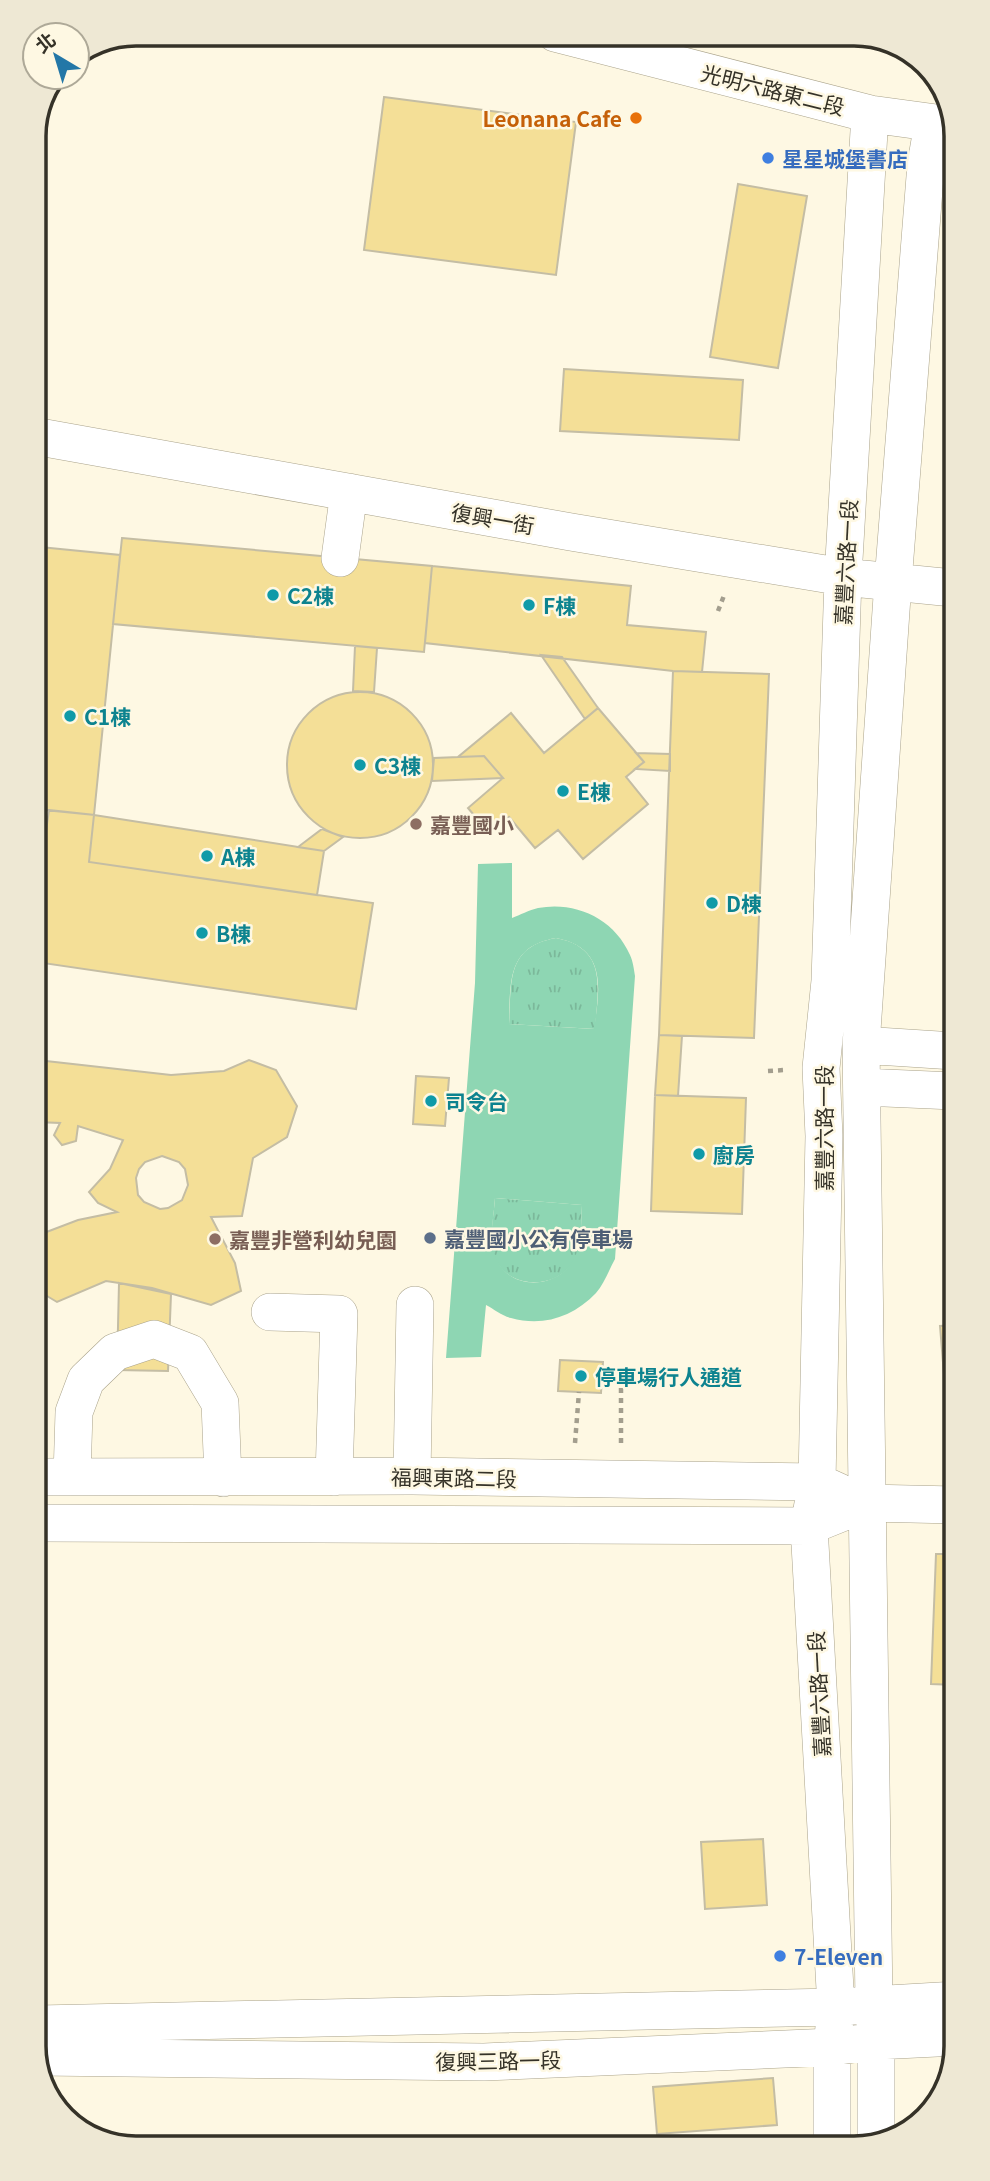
<svg xmlns="http://www.w3.org/2000/svg" width="990" height="2181" viewBox="0 0 990 2181" font-family="Georgia,'Noto Sans TC',serif">
<style>
.grass{fill:url(#grass-tufts)}
.garden{fill:#8ed6b3;fill-rule:evenodd}
.building{fill:#f4df97;stroke:#c4bda4;stroke-width:2;fill-rule:evenodd}
.lines{fill:none;stroke-linecap:round;stroke-linejoin:round}
.minor-casing{stroke:#aaa38b;stroke-width:38}
.path{stroke:#a39e8e;stroke-width:4.5;stroke-dasharray:5 5;stroke-linecap:butt}
.minor{stroke:#fff;stroke-width:37}
.food-dot{fill:#e8710a;stroke:#fef8e3;stroke-width:2.5}
.shop-dot{fill:#3f7fe0;stroke:#fef8e3;stroke-width:2.5}
.culture-dot{fill:#0f9aa8;stroke:#fef8e3;stroke-width:2.5}
.education-dot{fill:#8d6e63;stroke:#fef8e3;stroke-width:2.5}
.service-dot{fill:#5c6f8a;stroke:#fef8e3;stroke-width:2.5}
.labels{text-anchor:middle;dominant-baseline:central;stroke-width:5;stroke-linejoin:round;paint-order:stroke}
.street-label{font-size:21px;fill:#353228;stroke:#fef8e3}
.food-label{font-size:21px;font-weight:bold;fill:#c56008;stroke:#fef8e3;text-anchor:end}
.shop-label{font-size:21px;font-weight:bold;fill:#366cbe;stroke:#fef8e3;text-anchor:start}
.culture-label{font-size:21px;font-weight:bold;fill:#0d838f;stroke:#fef8e3;text-anchor:start}
.education-label{font-size:21px;font-weight:bold;fill:#785e54;stroke:#fef8e3;text-anchor:start}
.service-label{font-size:21px;font-weight:bold;fill:#4e5e75;stroke:#fef8e3;text-anchor:start}
.rim{fill:none;stroke:#353228;stroke-width:3.5}
</style>
<defs>
<pattern id="grass-tufts" width="24" height="20" patternUnits="userSpaceOnUse" patternTransform="scale(1.75)"><rect width="24" height="20" fill="#8ed6b3"/><path d="M3 7l-1-3M5 7V3M7 7l1-3M15 17l-1-3M17 17v-4M19 17l1-3" fill="none" stroke="#7bb89a"/></pattern>
</defs>
<rect width="100%" height="100%" fill="#fef8e3"/>
<!-- grass -->
<path class="grass" d="M556 938C608 948 598 988 595 1029L509 1024C512 983 505 947 556 938Z
M495 1198 582 1205C581 1221 582 1239 577 1254 565 1289 510 1293 495 1258 488 1240 494 1216 495 1198Z"/>
<!-- garden -->
<path class="garden" d="M512 863V918C520 915 529 910 538 908 575 901 614 918 630 955 633 961 634 970 635 976L615 1259C609 1270 604 1284 596 1293 573 1317 543 1327 511 1318 502 1316 494 1309 486 1305L481 1357 446 1358 475 983 478 864ZM556 938C607 948 600 988 594 1029L509 1024C511 982 506 947 556 938ZM495 1198 582 1205C581 1221 582 1244 574 1259 558 1289 510 1292 496 1258 488 1240 494 1217 495 1198Z"/>
<!-- building -->
<path class="building" d="M384 97 576 122 556 275 364 250Z
M738 184 807 196 778 368 710 357Z
M564 369 743 380 739 440 560 431Z
M122 538 432 566 424 652 113 624Z
M40 547 120 555 94 815 35 809V598Z
M432 566 631 586 627 625 706 632 702 672 673 671 425 643Z
M355 646 377 648 374 692 353 691Z
M541 655 562 657 598 708 585 719Z
M673 671 769 674 754 1038 659 1035Z
M287 765a73 73 0 1 1 146 0a73 73 0 1 1-146 0Z
M598 708 644 762 626 777 648 804 583 859 558 830 535 848 509 817 489 833 468 808 503 778 484 756 458 757 511 713 544 753Z
M636 753 670 754V771L635 769 644 762Z
M484 756 503 778 432 781 434 758Z
M49 810 94 815 89 862 373 903 356 1009 36 962V900Z
M94 815 324 851 317 895 89 862Z
M322 829 343 837 324 851 298 847Z
M659 1035 682 1036 678 1096 655 1095Z
M37 1060 171 1075 224 1071 249 1060 276 1070 297 1106 287 1137 253 1158 242 1216 211 1217 235 1263 241 1291 211 1305 152 1288 106 1281 57 1302 37 1290 36 1236 78 1220 117 1212 98 1203 89 1192 110 1169 123 1140 78 1126 76 1141 62 1145 54 1135 60 1123 36 1122ZM162 1156 179 1162 185 1169 188 1185 182 1200 168 1208 160 1209 144 1202 138 1195 136 1178 139 1169 145 1162Z
M416 1076 449 1078 445 1126 413 1124Z
M655 1095 746 1098 742 1214 651 1211Z
M119 1283 171 1294 168 1371 117 1370Z
M955 1325V1386L945 1387 940 1326Z
M560 1360 603 1362 601 1393 558 1391Z
M936 1554H955L956 1685 931 1684Z
M763 1839 767 1905 705 1909 701 1842Z
M773 2078 777 2125 657 2134 653 2087Z"/>
<g class="lines">
<defs>
<path id="minor" d="M555 33 870 114 951 125
M34 436 571 532 843 577 953 588
M340 558 349 492
M861 1045 954 1051
M862 1087 954 1091
M270 1312 339 1314 334 1477
M412 1476 415 1305
M37 1477 412 1476 817 1482 839 1492
M72 1477 74 1412 86 1380 115 1352 154 1339 190 1353 220 1403 223 1478
M37 1523 809 1526 866 1503 955 1505
M39 2024 836 2007 957 2000
M39 2057 484 2062 832 2047 876 2041 957 2037
M876 2142V2041L874 2004 861 1045 893 582 926 164 933 123
M832 2143V2047L836 2007 809 1526 817 1482 824 1136 821 1068 830 981 843 577 870 114"/>
</defs>
<!-- minor casing -->
<use href="#minor" class="minor-casing"/>
<!-- path -->
<path class="path" d="M718 611 725 593
M768 1071 785 1070
M621 1368V1444
M575 1443 579 1392"/>
<!-- minor -->
<use href="#minor" class="minor"/>
</g>
<!-- markers -->
<circle class="food-dot" cx="636" cy="118" r="7"/>
<g class="shop-dot">
<circle cx="768" cy="158" r="7"/>
<circle cx="780" cy="1956" r="7"/>
</g>
<g class="culture-dot">
<circle cx="273" cy="595" r="7"/>
<circle cx="529" cy="605" r="7"/>
<circle cx="70" cy="716" r="7"/>
<circle cx="360" cy="765" r="7"/>
<circle cx="563" cy="791" r="7"/>
<circle cx="207" cy="856" r="7"/>
<circle cx="712" cy="903" r="7"/>
<circle cx="202" cy="933" r="7"/>
<circle cx="431" cy="1101" r="7"/>
<circle cx="699" cy="1154" r="7"/>
<circle cx="581" cy="1376" r="7"/>
</g>
<g class="education-dot">
<circle cx="416" cy="824" r="7"/>
<circle cx="215" cy="1239" r="7"/>
</g>
<circle class="service-dot" cx="430" cy="1238" r="7"/>
<g class="labels">
<!-- street labels -->
<g class="street-label">
<text transform="translate(773 89) rotate(14)">光明六路東二段</text>
<text transform="translate(493 518) rotate(10)">復興一街</text>
<text transform="translate(845 562) rotate(-87)">嘉豐六路一段</text>
<text transform="translate(823 1128) rotate(-90)">嘉豐六路一段</text>
<text transform="translate(454 1477) rotate(1)">福興東路二段</text>
<text transform="translate(818 1694) rotate(-93)">嘉豐六路一段</text>
<text transform="translate(498 2060) rotate(-1)">復興三路一段</text>
</g>
<!-- food labels -->
<g class="food-label">
<text x="622" y="118">Leonana Cafe</text>
</g>
<!-- shop labels -->
<g class="shop-label">
<text x="782" y="158">星星城堡書店</text>
<text x="794" y="1956">7-Eleven</text>
</g>
<!-- culture labels -->
<g class="culture-label">
<text x="287" y="595">C2棟</text>
<text x="543" y="605">F棟</text>
<text x="84" y="716">C1棟</text>
<text x="374" y="765">C3棟</text>
<text x="577" y="791">E棟</text>
<text x="221" y="856">A棟</text>
<text x="726" y="903">D棟</text>
<text x="216" y="933">B棟</text>
<text x="445" y="1101">司令台</text>
<text x="713" y="1154">廚房</text>
<text x="595" y="1376">停車場行人通道</text>
</g>
<!-- education labels -->
<g class="education-label">
<text x="430" y="824">嘉豐國小</text>
<text x="229" y="1239">嘉豐非營利幼兒園</text>
</g>
<!-- service labels -->
<g class="service-label">
<text x="444" y="1238">嘉豐國小公有停車場</text>
</g>
</g>
<!-- crop -->
<path d="M0 0H990V2181H0ZM136 46H854A90 90 0 0 1 944 136V2046A90 90 0 0 1 854 2136H136A90 90 0 0 1 46 2046V136A90 90 0 0 1 136 46Z" fill="#eee8d4" fill-rule="evenodd"/>
<path class="rim" d="M136 46H854A90 90 0 0 1 944 136V2046A90 90 0 0 1 854 2136H136A90 90 0 0 1 46 2046V136A90 90 0 0 1 136 46Z"/>
<!-- north arrow -->
<g transform="translate(56 56) rotate(322)"><circle r="33" fill="#fef8e3" stroke="#aea998" stroke-width="2"/>
<path d="M0-5L12 26L0 18L-12 26Z" fill="#2377a7"/>
<text y="-10" font-size="19" font-weight="bold" text-anchor="middle" fill="#353228">北</text>
</g>
</svg>
